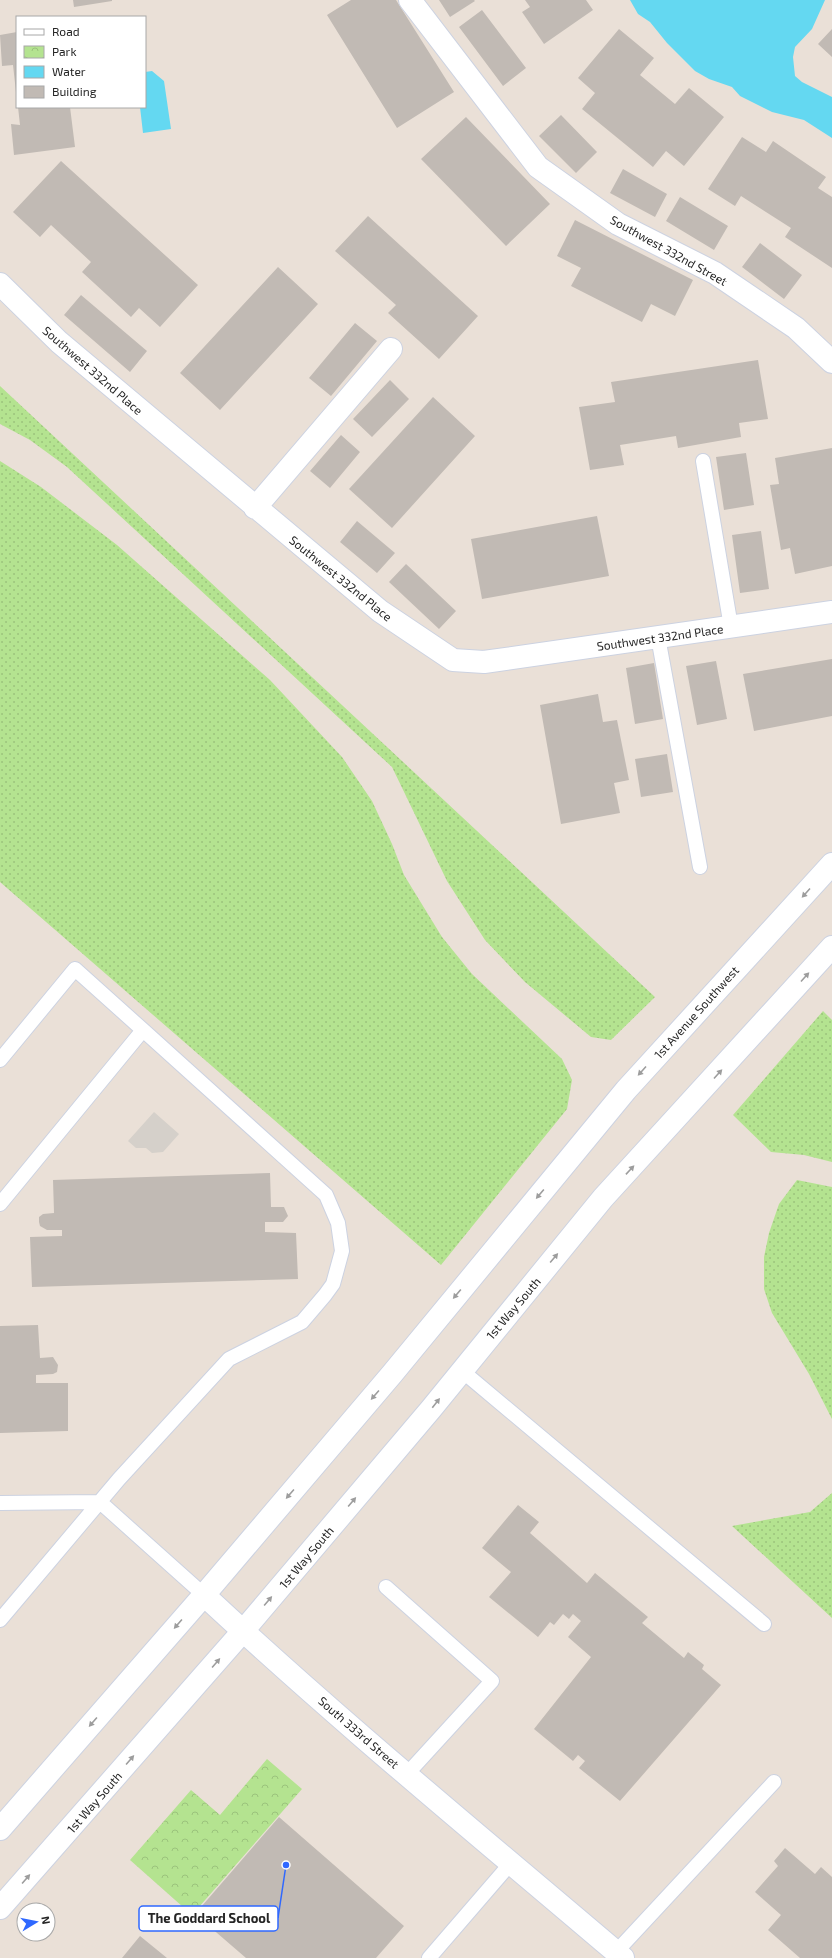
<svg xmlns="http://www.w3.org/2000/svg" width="832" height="1958" viewBox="0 0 832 1958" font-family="'Exo 2',sans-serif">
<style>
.grass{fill:url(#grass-dots)}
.park{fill:url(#park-crowns)}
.plaza{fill:#d5d0ca}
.water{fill:#64d8f1}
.building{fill:#c1bab4}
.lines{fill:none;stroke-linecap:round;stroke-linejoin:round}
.service-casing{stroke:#ccd2e1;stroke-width:16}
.minor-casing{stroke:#ccd2e1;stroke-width:24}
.secondary-casing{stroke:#ccd2e1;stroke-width:24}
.service{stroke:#fff;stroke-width:14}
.minor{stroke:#fff;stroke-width:22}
.secondary{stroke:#fff;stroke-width:22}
.oneway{fill:#9d9d9d}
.labels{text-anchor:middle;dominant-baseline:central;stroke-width:3;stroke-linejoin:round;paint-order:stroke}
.street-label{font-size:12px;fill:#262626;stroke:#fff}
.leader{fill:none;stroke:#2f68ff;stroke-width:1.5}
.callout-dot{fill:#2f68ff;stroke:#fff;stroke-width:1.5}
.callout{fill:#fff;stroke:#2f68ff;stroke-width:1.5}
.callout-label{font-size:13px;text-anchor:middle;font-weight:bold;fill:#262626}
</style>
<defs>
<pattern id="grass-dots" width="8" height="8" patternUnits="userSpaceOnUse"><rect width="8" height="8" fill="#b4e390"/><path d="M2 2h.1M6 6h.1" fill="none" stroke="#9bc37c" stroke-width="1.8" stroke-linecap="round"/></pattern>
<pattern id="park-crowns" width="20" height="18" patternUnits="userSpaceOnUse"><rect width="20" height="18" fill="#b4e390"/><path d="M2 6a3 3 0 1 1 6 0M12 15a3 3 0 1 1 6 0" fill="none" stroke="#9bc37c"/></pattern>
</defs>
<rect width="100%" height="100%" fill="#eae0d7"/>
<!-- grass -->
<path class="grass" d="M0 386 655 997 611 1040 591 1037 525 982 485 940 447 881 392 767 67 467 30 440 0 424Z
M0 461 41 487 117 545 270 680 342 757 372 801 392 844 404 875 442 937 472 974 562 1059 572 1080 567 1109 441 1265 0 882Z
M823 1011 832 1020V1162L804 1155 771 1152 733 1115Z
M797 1180 832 1187V1419L809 1374 772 1313 764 1289V1257L769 1233 779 1204Z
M832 1493V1618L732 1526 810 1512Z"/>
<!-- park -->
<path class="park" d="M267 1759 302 1789 192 1915 130 1860 191 1790 220 1815Z"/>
<!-- plaza -->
<path class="plaza" d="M154 1112 179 1134 163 1152 152 1153 146 1148H136L128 1141Z"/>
<!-- water -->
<path class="water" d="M630 0H825L812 29 795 47 793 57 795 76 802 82 832 97V138L804 120 772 112 740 96 732 87 709 79 695 71 667 43 650 22 638 14Z
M152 71 164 81 171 129 143 133 140 107H145V72Z"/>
<!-- building -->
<path class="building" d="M73 0H112V1L74 7Z
M351 0H396L454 92 397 128 327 15Z
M439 0H474L475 1 450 17Z
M525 0H586L593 10 544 44 522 12 530 7Z
M482 10 526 68 503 86 459 27Z
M619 29 654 58 640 75 675 104 689 88 724 117 684 166 666 151 653 167 582 109 595 93 578 78Z
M832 29V57L818 44Z
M17 32V92H16L13 65 2 66 0 35Z
M18 107H70L75 147 14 155 11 124 20 125Z
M561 115 597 152 576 173 539 136Z
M466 117 550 204 506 246 421 159Z
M742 137 766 152 773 141 826 177 818 188 832 197V268L785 237 791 228 741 196 735 206 708 189Z
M61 161 198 285 160 327 139 308 131 317 82 272 91 262 51 225 40 237 13 212Z
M623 169 667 194 655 217 610 193Z
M680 197 728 226 714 250 666 221Z
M368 216 478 316 439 359 388 313 396 305 335 251Z
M575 220 693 280 675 316 651 304 642 322 571 286 581 268 557 256Z
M760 243 802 275 784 299 742 267Z
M278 267 318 304 220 410 180 373Z
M81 295 147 351 130 372 64 315Z
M355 323 377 341 331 396 309 378Z
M758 360 768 419 739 423 741 437 678 448 676 436 620 445 624 465 590 470 579 407 615 402 611 382Z
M390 380 409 399 372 437 353 419Z
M433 397 475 436 392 528 349 489Z
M341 435 360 452 330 488 310 471Z
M832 448V566L795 574 790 548 781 550 770 485 779 484 775 458Z
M746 453 754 505 724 510 716 457Z
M597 516 609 576 482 599 471 539Z
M357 521 395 553 377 573 340 542Z
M761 531 769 589 740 593 732 535Z
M406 564 456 611 439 629 389 582Z
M832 659V716L754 731 743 674Z
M716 661 727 719 697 725 686 666Z
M654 663 663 719 635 724 626 668Z
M598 694 603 722 617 720 629 780 614 783 620 813 561 824 540 705Z
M667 754 673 792 641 797 635 759Z
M270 1173 271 1207H284L288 1216 283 1222H265V1232L296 1233 298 1279 32 1287 30 1237 62 1236V1230H47L40 1226 39 1222V1217L43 1214 54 1213 53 1180Z
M38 1325 40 1358 53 1357 58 1365 57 1372 53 1374 36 1375V1383H68V1431L0 1433V1326Z
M518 1505 539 1522 530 1533 587 1583 595 1573 648 1617 642 1623 684 1658 688 1652 704 1665 702 1669 721 1685 620 1801 579 1768 585 1761 578 1755 573 1761 534 1729 591 1657 568 1637 581 1621 573 1614 569 1619 563 1614 554 1625 550 1622 538 1637 489 1597 511 1572 482 1548Z
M279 1817 404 1926 376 1958H246L195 1914Z
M785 1848 815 1874 821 1867 832 1877V1958H800L768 1930 781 1915 755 1892 778 1866 774 1861Z
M140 1936 167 1958H122Z"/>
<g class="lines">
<defs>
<path id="service" d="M703 461 731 627
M658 637 700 867
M0 1060 75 969 143 1030
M0 1204 143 1030 326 1195 338 1223 342 1251 333 1284 325 1295 302 1322 229 1359 119 1479 0 1620
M461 1370 764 1624
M100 1502 204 1595
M0 1503 100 1502
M386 1587 492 1681 407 1774
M616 1952 774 1782
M429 1958 511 1863"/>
<path id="minor" d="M410 0 538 167 618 224 715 273 796 328 832 362
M0 284 59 342 380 611 453 660 484 662 832 612
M255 508 391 349
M204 1595C339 1721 482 1838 623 1958"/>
<path id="secondary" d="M0 1829 204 1595 392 1374 626 1090 832 864
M0 1908 243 1631 431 1409 603 1198 832 947"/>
</defs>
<!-- service casing -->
<use href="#service" class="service-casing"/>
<!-- minor casing -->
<use href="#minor" class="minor-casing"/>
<!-- secondary casing -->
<use href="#secondary" class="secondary-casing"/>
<!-- service -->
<use href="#service" class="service"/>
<!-- minor -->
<use href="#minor" class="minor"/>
<!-- secondary -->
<use href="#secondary" class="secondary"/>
</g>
<!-- one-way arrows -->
<defs><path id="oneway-solid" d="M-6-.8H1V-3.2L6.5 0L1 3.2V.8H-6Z"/></defs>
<g class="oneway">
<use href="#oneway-solid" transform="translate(806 893) rotate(132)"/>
<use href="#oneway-solid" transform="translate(805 977) rotate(-48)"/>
<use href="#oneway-solid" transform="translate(642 1071) rotate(132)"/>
<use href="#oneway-solid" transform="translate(718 1074) rotate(-48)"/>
<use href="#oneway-solid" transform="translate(630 1170) rotate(-47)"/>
<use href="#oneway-solid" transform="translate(540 1194) rotate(130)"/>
<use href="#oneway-solid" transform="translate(554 1258) rotate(-50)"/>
<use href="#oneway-solid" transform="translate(457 1294) rotate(130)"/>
<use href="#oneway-solid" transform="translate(375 1395) rotate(131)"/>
<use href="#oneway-solid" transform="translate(436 1403) rotate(-52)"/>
<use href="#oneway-solid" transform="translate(290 1494) rotate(131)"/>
<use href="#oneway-solid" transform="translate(352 1502) rotate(-50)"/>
<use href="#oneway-solid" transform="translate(268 1601) rotate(-50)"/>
<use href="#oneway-solid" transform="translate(178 1624) rotate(131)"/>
<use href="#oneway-solid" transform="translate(216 1663) rotate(-49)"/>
<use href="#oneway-solid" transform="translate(93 1722) rotate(131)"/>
<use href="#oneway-solid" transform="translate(130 1760) rotate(-49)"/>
<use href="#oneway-solid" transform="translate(26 1879) rotate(-49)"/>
</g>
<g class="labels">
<!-- street labels -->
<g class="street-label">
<text transform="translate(669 250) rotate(29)">Southwest 332nd Street</text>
<text transform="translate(93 370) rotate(41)">Southwest 332nd Place</text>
<text transform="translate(341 578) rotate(39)">Southwest 332nd Place</text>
<text transform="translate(660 637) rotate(-8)">Southwest 332nd Place</text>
<text transform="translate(696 1012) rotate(-48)">1st Avenue Southwest</text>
<text transform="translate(513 1308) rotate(-50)">1st Way South</text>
<text transform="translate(306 1557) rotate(-50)">1st Way South</text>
<text transform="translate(359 1732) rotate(41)">South 333rd Street</text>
<text transform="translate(94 1802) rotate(-49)">1st Way South</text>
</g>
</g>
<!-- callouts -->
<path class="leader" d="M286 1865L278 1918"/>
<circle class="callout-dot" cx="286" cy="1865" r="4"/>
<rect class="callout" x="139" y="1906" width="139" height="25" rx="4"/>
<g class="callout-label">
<text x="209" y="1923">The Goddard School</text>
</g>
<!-- legend -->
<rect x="16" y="16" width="130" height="92" fill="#ffffff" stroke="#a8a8a8"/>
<rect x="24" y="29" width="20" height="6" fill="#ffffff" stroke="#a8a8a8"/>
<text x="52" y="36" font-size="12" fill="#262626">Road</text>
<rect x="24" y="46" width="20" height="12" fill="url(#park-crowns)" stroke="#a8a8a8"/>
<text x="52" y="56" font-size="12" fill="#262626">Park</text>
<rect x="24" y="66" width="20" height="12" fill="#64d8f1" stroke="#a8a8a8"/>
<text x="52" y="76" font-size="12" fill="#262626">Water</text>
<rect x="24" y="86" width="20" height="12" fill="#c1bab4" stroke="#a8a8a8"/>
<text x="52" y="96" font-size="12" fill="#262626">Building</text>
<!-- north arrow -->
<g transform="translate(36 1922) rotate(80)"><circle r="19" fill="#ffffff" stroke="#a8a8a8"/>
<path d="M0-3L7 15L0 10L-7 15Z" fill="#2f68ff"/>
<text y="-6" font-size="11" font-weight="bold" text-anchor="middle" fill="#262626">N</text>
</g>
</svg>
